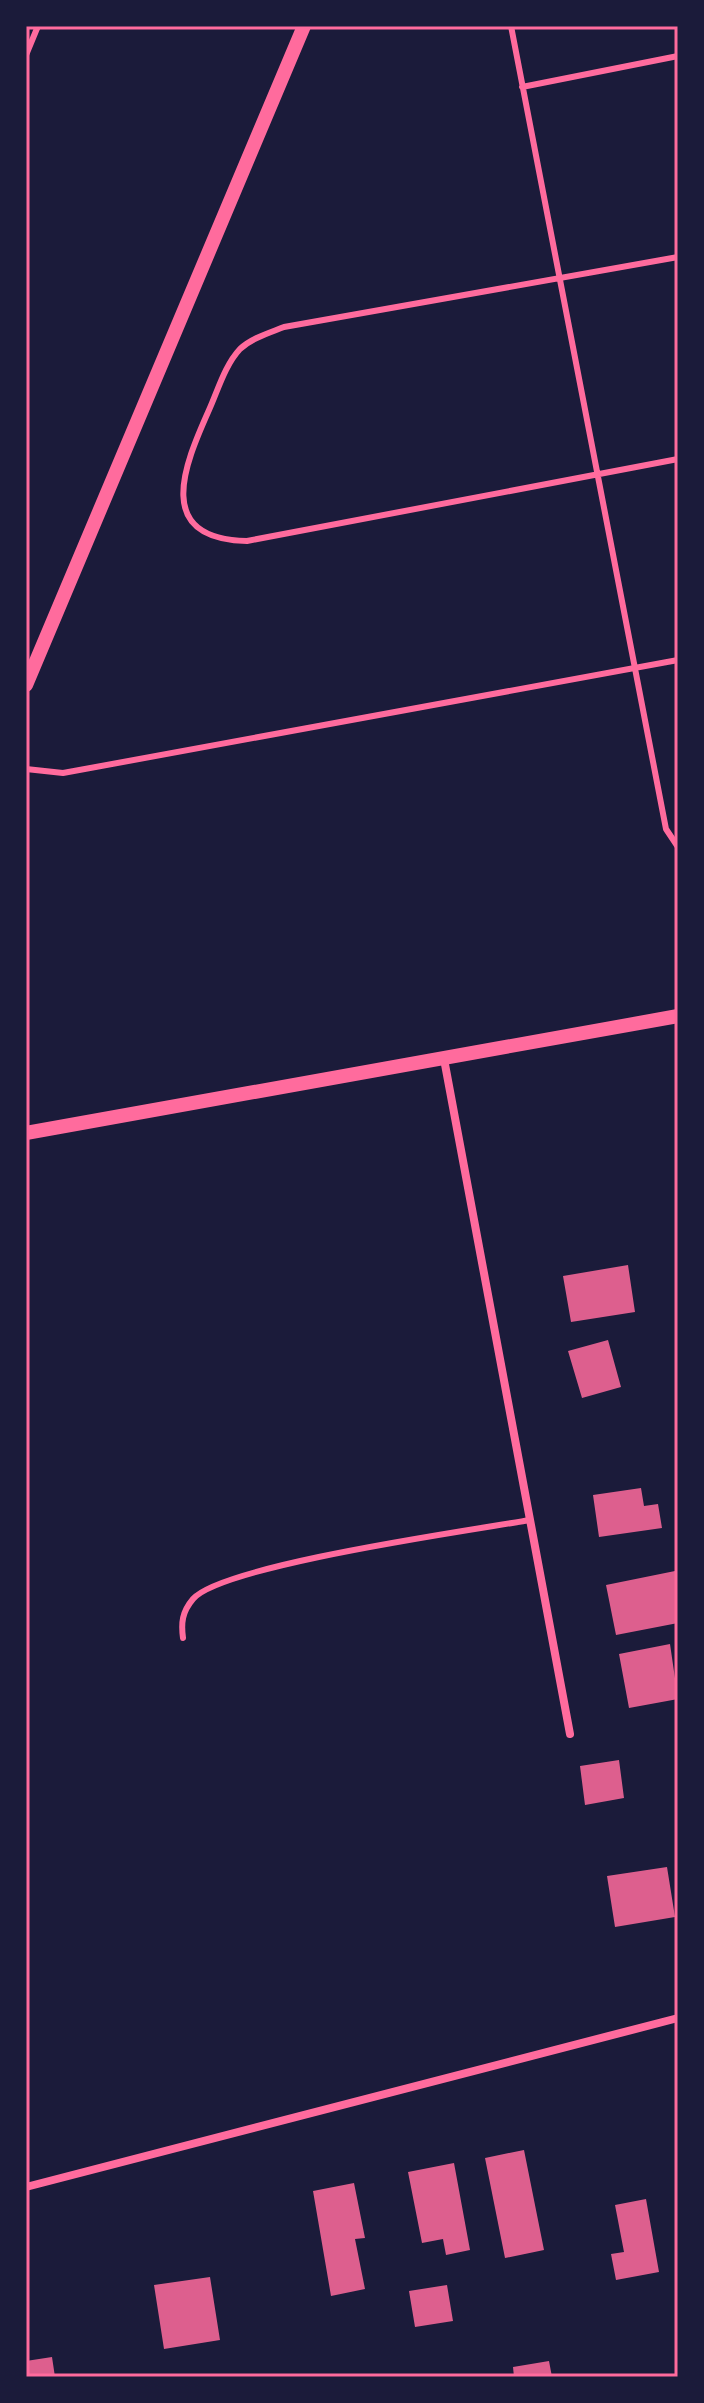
<svg xmlns="http://www.w3.org/2000/svg" width="704" height="2403" viewBox="0 0 704 2403" font-family="Helvetica,sans-serif">
<style>
.building{fill:#dd5f8e}
.lines{fill:none;stroke-linecap:round;stroke-linejoin:round}
.service{stroke:#ff6b9d;stroke-width:6}
.minor{stroke:#ff6b9d;stroke-width:8}
.tertiary{stroke:#ff6b9d;stroke-width:14}
.neatline{fill:none;stroke:#ff6b9d;stroke-width:3}
</style>
<rect width="100%" height="100%" fill="#1b1b3a"/>
<!-- building -->
<path class="building" d="M628 1265 635 1312 571 1322 563 1276Z
M608 1340 621 1387 582 1398 568 1351Z
M641 1488 644 1506 658 1504 662 1528 599 1537 593 1495Z
M675 1571 678 1623 616 1635 606 1585Z
M670 1644 678 1699 629 1708 619 1654Z
M619 1760 624 1798 585 1805 580 1766Z
M667 1867 675 1917 615 1927 607 1876Z
M524 2150 544 2250 505 2258 485 2158Z
M454 2163 470 2250 446 2255 443 2239 422 2243 408 2172Z
M354 2183 365 2238 355 2239 365 2289 331 2296 313 2191Z
M646 2199 659 2272 616 2280 611 2254 624 2252 615 2205Z
M210 2277 220 2340 164 2349 154 2285Z
M447 2285 453 2321 415 2327 409 2291Z
M52 2357 55 2377H26V2361Z
M549 2361 552 2377H514L513 2367Z"/>
<g class="lines">
<!-- service -->
<path class="service" d="M511 26 666 829 678 847
M26 55 38 26
M522 87 678 56
M678 257 284 327C269 333 252 338 240 349 225 365 218 390 209 410 184 466 153 539 247 541L678 459
M26 769 63 773 678 660
M183 1638C181 1623 182 1612 193 1599 222 1565 473 1530 530 1520"/>
<!-- minor -->
<path class="minor" d="M444 1059 570 1734
M26 2187 678 2018"/>
<!-- tertiary -->
<path class="tertiary" d="M26 685 304 26
M26 1133 678 1016"/>
</g>
<!-- border -->
<rect width="704" height="2403" fill="none" stroke="#1b1b3a" stroke-width="56"/>
<rect x="28" y="28" width="648" height="2347" class="neatline"/>
</svg>
